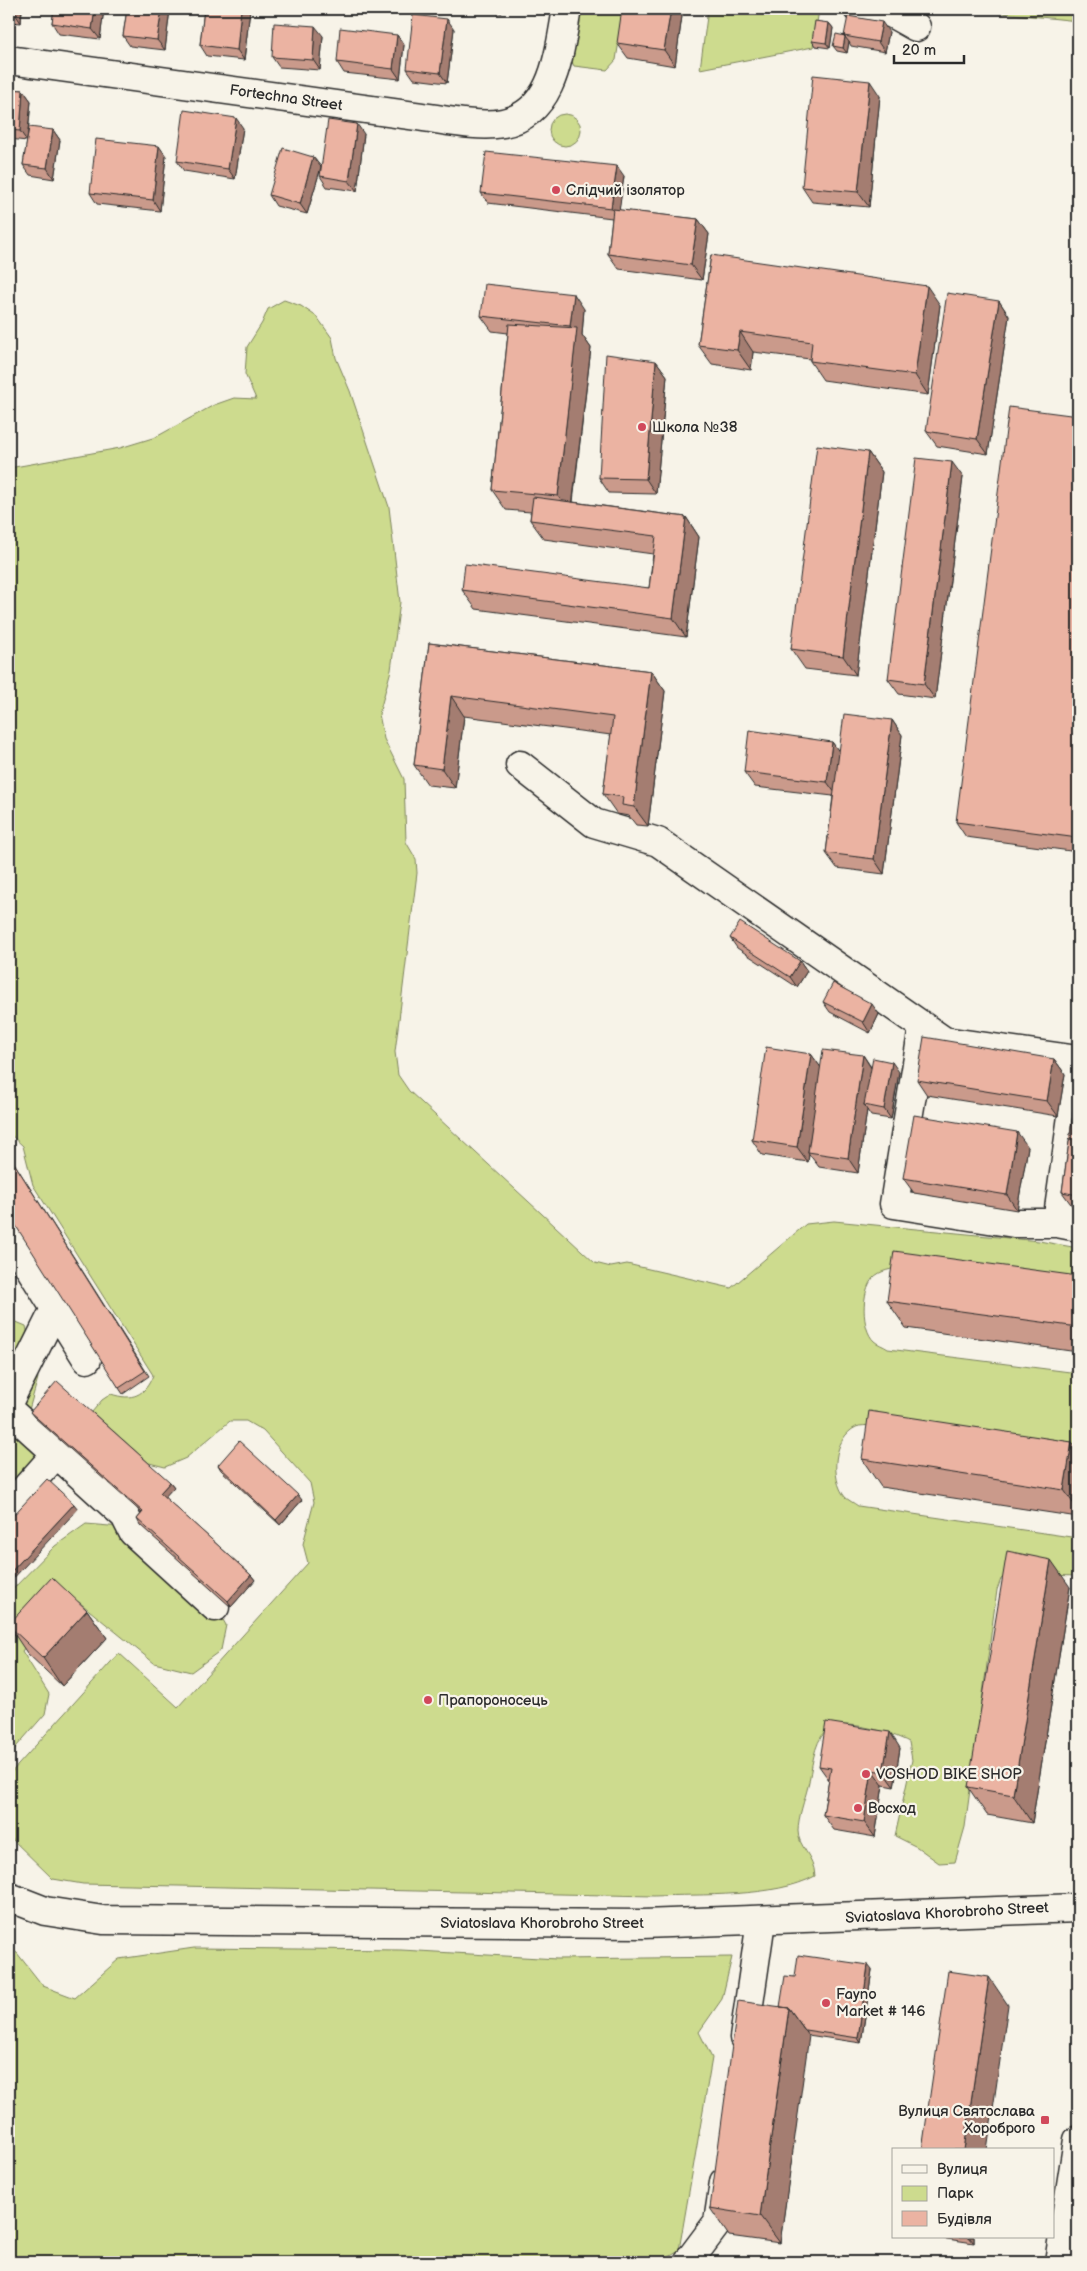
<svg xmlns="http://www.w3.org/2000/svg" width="1087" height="2271" viewBox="0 0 1087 2271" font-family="'Balsamiq Sans',sans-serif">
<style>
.green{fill:#cddb8e;stroke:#7c835c}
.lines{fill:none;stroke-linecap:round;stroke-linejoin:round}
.minor-casing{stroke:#2b2b2b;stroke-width:31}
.major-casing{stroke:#2b2b2b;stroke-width:31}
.minor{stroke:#f7f3e8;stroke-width:28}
.major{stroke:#f7f3e8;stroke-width:28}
.wall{fill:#ca9a8b;stroke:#2b2b2b}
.shaded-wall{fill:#a47d71;stroke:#2b2b2b}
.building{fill:#ebb3a2;stroke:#2b2b2b}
.poi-dot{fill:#d1495b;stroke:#f7f3e8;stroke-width:2}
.labels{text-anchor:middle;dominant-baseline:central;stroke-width:4.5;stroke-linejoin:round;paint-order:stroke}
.street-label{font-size:15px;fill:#2b2b2b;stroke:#f7f3e8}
.poi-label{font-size:15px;fill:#2b2b2b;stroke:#f7f3e8;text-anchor:start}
</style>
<rect width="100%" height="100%" fill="#f7f3e8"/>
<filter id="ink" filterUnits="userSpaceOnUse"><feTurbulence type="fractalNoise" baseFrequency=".02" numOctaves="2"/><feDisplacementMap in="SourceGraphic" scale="10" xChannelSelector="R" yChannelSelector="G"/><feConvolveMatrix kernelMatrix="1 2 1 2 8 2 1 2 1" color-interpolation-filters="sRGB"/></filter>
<g filter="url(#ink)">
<!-- green -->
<path class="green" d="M576 9H624L616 60 607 70 574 66 566 50Z
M708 9 819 10 813 47 700 69Z
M964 9H1078V21Z
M549 130a16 16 0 1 1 32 0a16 16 0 1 1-32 0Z
M284 300 301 306 317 317 332 338 336 358 350 391 389 507 400 602 391 670 379 714 384 739 404 779 406 842 416 859 417 873 395 1052 398 1075 409 1091 595 1263 611 1267 627 1264 731 1288 806 1224 834 1221 1039 1241 1078 1248V1293L902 1267C893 1269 880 1270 873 1278 861 1291 861 1329 874 1341 877 1344 884 1346 888 1349L1078 1373V1458L872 1425C867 1426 860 1425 856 1427 833 1438 830 1478 845 1497 848 1500 854 1503 858 1506L1078 1538V1576L1013 1574 1001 1579 997 1590 965 1827 955 1862 939 1863 917 1847 895 1836 912 1760 909 1742C892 1733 841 1716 826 1731 813 1743 812 1770 808 1786 805 1799 798 1817 798 1831 798 1847 814 1855 815 1876 775 1898 700 1894 654 1896L83 1884 53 1879 9 1836V1775L119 1653 178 1707 308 1563 303 1544 314 1502 310 1483 263 1431 246 1421H230L186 1458 165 1467 149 1463 92 1412 102 1400 111 1394C132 1401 145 1396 153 1375L33 1185 23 1146 9 1133V468L120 448 156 437 214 405 234 398 256 399 245 374 247 347 262 323 268 309Z
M9 1319 26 1326 38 1378 27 1417 49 1440 9 1517Z
M86 1524 121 1527 205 1589 226 1625 221 1650 191 1672 154 1663 79 1602C54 1602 37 1633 22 1651L49 1694 45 1714 9 1755V1593L55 1546Z
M9 1948 17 1953 43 1986 75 1998 119 1959 194 1948 401 1950 557 1959 732 1957 722 1999 699 2032 712 2058 679 2250 659 2262H9Z"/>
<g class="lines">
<defs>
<path id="minor" d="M858 9 891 13 916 27
M9 60 416 116C441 119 478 128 503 123 555 113 559 52 567 9
M520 765 594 823 658 842 944 1041 1078 1060
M923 1027 894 1204 1014 1223H1057L1078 1227
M1057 1223 1078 1074
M9 1235 87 1359
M9 1401 55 1309
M9 1410 125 1516 133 1532 215 1607
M9 1507 56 1454
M744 2038 761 1921
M688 2262 718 2222 724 2182"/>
<path id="major" d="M9 1897 45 1911 103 1920 643 1924 1078 1908
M1059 2262 1078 2140"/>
</defs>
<!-- minor casing -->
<use href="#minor" class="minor-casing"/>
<!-- major casing -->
<use href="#major" class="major-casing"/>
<!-- minor -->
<use href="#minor" class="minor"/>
<!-- major -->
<use href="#major" class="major"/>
</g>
<!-- wall -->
<path class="wall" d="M9 9H22L21 23 9 22Z
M54 9H104L100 39 59 34 52 23Z
M127 9H170L165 50 130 46 123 36Z
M204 9H249L250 10 244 60 207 56 200 45Z
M461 9H502V13Z
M683 9 675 66 628 58 617 43Z
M829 23 833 28 830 48 815 46 812 41Z
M454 29 447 83 414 79 407 69Z
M889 32 885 52 851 46 849 42 847 53 837 51 833 46 844 35Z
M397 35 404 45 400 79 344 73 337 62Z
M323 36 320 70 279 67 272 57Z
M9 89 23 90 31 101 28 135 53 130 60 140 54 179 30 175 23 165 27 141 9 139Z
M880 96 869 207 812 202 802 187Z
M243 128 235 179 184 171 177 161Z
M364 134 357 191 327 187 320 176Z
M166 156 160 211 97 204 90 193Z
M313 157 321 167 307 214 276 206 269 195Z
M624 176 619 210 698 219 709 234 702 280 619 269 608 254 612 218 488 203 481 193Z
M711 255 940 305 928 395 823 380 810 361V359L753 352 751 370 712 364 698 345Z
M999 301 1009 316 988 454 937 446 926 431Z
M584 309 582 335 591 348 573 502 686 517 699 537 686 637 476 609 462 590 649 588 653 554 544 539 530 520 531 512 506 510 492 490 508 333 492 331 481 316Z
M656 361 667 376 656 494 609 493 599 478Z
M1078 416V852L966 837 956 822Z
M868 452 882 472 856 675 805 669 791 649Z
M963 477 935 699 899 694 888 679Z
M429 643 651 671 665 691 648 826 636 825 629 816 617 814 603 794 611 735 464 716 455 788 428 785 414 765Z
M892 720 902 735 884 874 837 868 826 853 833 796 755 787 744 772 832 742 839 752Z
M730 938 800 961 807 971 797 987 737 948Z
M823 1002 879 1014 870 1033 830 1012Z
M811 1054 821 1068 863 1055 871 1067 899 1072 891 1119 871 1116 867 1110 858 1173 819 1167 809 1154 808 1162 762 1155 752 1140Z
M1054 1059 1065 1074 1058 1116 927 1095 917 1080Z
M1078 1078V1208L1073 1207 1062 1192Z
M1028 1147 1017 1210 914 1193 903 1178Z
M9 1155 149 1376 123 1394 119 1388Z
M1078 1276V1352L906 1328 887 1301Z
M30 1412 170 1482 174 1487 164 1497 251 1575 255 1580 231 1607 140 1525 137 1519 142 1513 34 1417Z
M1072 1442 1078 1451V1517L881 1487 862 1459Z
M218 1465 302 1500 280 1525 221 1470Z
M1070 1587 1032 1823 987 1815 968 1787Z
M87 1610 107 1638 62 1686 27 1653 9 1626Z
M900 1748 894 1787 883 1785 875 1837 834 1830 823 1815 829 1780 819 1766Z
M872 1970 861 2043 808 2035 780 2243 729 2236 710 2208 780 2007 795 1977Z
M933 2237H974V2243Z"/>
<!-- shaded-wall -->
<path class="shaded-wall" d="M14 9H22L21 23 14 12Z
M95 9H104L100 39 92 29Z
M162 9H170L165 50 157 40Z
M241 9H249L250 10 244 60 237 50Z
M671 9H683L675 66 664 50Z
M447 19 454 29 447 83 440 73Z
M882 22 889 32 885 52 878 42Z
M829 23 833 28 830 48 826 43Z
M315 26 323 36 320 70 313 60Z
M397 35 404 45 400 79 393 69Z
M845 37 849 42 847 53 843 48Z
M870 81 880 96 869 207 858 192Z
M23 90 31 101 27 141 20 131Z
M236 118 243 128 235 179 228 169Z
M357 124 364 134 357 191 349 181Z
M53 130 60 140 54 179 47 168Z
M159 146 166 156 160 211 153 200Z
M313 157 321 167 307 214 300 204Z
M617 166 624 176 618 219 611 208Z
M698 219 709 234 702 280 691 265Z
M927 286 940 305 928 395 915 375Z
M574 294 584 309 582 335 591 348 571 515 558 496 576 335 570 326Z
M999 301 1009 316 988 454 977 439Z
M740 332 753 352 751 370 737 350Z
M656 361 667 376 656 494 646 479Z
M868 452 882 472 856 675 843 656Z
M952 462 963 477 935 699 924 684Z
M686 517 699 537 686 637 673 618Z
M651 671 665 691 648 826 634 807Z
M451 696 464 716 455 788 442 769Z
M892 720 902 735 884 874 874 859Z
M832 742 843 757 838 797 827 782Z
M800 961 807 971 797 987 790 977Z
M872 1004 879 1014 870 1033 863 1022Z
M811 1054 822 1069 808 1152 809 1154 808 1162 797 1147Z
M863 1055 873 1071 864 1105 867 1110 858 1173 848 1158Z
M1054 1059 1065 1074 1058 1116 1047 1101Z
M892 1062 899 1072 891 1119 884 1109Z
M1017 1132 1028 1147 1017 1210 1007 1195Z
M1072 1442 1078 1451V1510L1064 1490Z
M170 1482 174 1487 163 1499 160 1493Z
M298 1495 302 1500 280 1525 276 1520Z
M74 1504 78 1509 9 1583V1574Z
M1051 1560 1070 1587 1032 1823 1013 1795Z
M251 1575 255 1580 231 1607 228 1601Z
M87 1610 107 1638 62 1686 43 1658Z
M890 1732 900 1748 894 1787 883 1772Z
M872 1770 883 1785 875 1837 864 1822Z
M868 1965 872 1970 861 2043 858 2038Z
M989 1977 1008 2005 987 2150H964Z
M789 2008 809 2036 780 2243 760 2216Z
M969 2237H974V2243Z"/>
<!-- building -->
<path class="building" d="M9 9H14V12H9Z
M54 9H95L92 29 52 23Z
M127 9H162L157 40 123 36Z
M204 9H241L237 50 200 45Z
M622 9H671L664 50 617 43Z
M413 15 447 19 440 73 407 69Z
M848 16 882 22 878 42 844 36Z
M815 21 829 23 826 43 812 41Z
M274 23 315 26 313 60 272 57Z
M340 28 397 35 393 69 337 62Z
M836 34 845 36H844L845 37 843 48 833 46Z
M813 75 870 81 858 192 802 187Z
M9 89 23 90 20 131 9 130Z
M184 110 236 118 228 169 177 161Z
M328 120 357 124 349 181 320 176Z
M29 127 53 130 47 168 23 165Z
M96 139 159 146 153 200 90 193Z
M283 148 313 157 300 204 269 195Z
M486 152 617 166 611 208 481 193Z
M613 209 698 219 691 265 608 254Z
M711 255 927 286 915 375 810 361 812 342 740 332 737 350 698 345Z
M485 284 574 294 570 326 481 316Z
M947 293 999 301 977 439 926 431Z
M509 324 577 328 558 496 492 490Z
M606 354 656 361 646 479 599 478Z
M1009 407 1078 416V838L956 822Z
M817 445 868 452 843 656 791 649Z
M916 458 952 462 924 684 888 679Z
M533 497 686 517 673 618 462 590 465 564 649 588 656 536 530 520Z
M429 643 651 671 634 807 622 805 623 797 603 794 613 717 451 696 442 769 414 765Z
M844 714 892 720 874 859 826 853Z
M749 730 832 742 827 782 744 772Z
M740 922 800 961 790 977 730 938Z
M833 983 872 1004 863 1022 823 1002Z
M924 1037 1054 1059 1047 1101 917 1080Z
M766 1047 811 1054 797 1147 752 1140Z
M823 1050 863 1055 848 1158 808 1152Z
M873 1058 892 1062 884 1109 864 1105Z
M1078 1078V1195L1062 1192Z
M914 1115 1017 1132 1007 1195 903 1178Z
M9 1155 145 1371 119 1388 9 1215Z
M894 1251 1078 1276V1327L887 1301Z
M57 1381 170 1482 160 1493 251 1575 228 1601 137 1519 143 1512 30 1412Z
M869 1411 1072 1442 1064 1490 862 1459Z
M239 1441 298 1495 276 1520 218 1465Z
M47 1479 74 1504 9 1574V1520Z
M1007 1551 1051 1560 1013 1795 968 1787Z
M52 1577 87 1610 43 1658 9 1626V1624Z
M826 1722 890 1732 883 1772 872 1770 864 1822 823 1815 831 1768 819 1766Z
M798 1955 868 1965 858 2038 805 2030 789 2008 780 2007 785 1976 795 1977Z
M948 1971 989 1977 964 2150H922Z
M738 2001 789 2008 760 2216 710 2208Z"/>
</g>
<!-- markers -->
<g class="poi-dot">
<circle cx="556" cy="190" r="5"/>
<circle cx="642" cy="427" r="5"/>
<circle cx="428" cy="1700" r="5"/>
<circle cx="866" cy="1774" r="5"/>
<circle cx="858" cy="1808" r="5"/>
<circle cx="826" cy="2003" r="5"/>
<rect x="1040" y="2115" width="10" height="10" rx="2.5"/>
</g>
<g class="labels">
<!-- street labels -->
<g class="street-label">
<text transform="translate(286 98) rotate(8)">Fortechna Street</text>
<text transform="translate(947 1913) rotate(-3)">Sviatoslava Khorobroho Street</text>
<text x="542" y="1923">Sviatoslava Khorobroho Street</text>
</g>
<!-- poi labels -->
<g class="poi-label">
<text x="566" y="190">Слідчий ізолятор</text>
<text x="652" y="427">Школа №38</text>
<text x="438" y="1700">Прапороносець</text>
<text x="876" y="1774">VOSHOD BIKE SHOP</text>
<text x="868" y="1808">Восход</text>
<text x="836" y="1994">Fayno<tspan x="836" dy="17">Market # 146</tspan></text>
<text x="1035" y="2111" text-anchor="end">Вулиця Святослава<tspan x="1035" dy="17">Хороброго</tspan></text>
</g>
</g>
<!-- margin -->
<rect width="1087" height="2271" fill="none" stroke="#f7f3e8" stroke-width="30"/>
<rect x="15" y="15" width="1057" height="2241" fill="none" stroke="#2b2b2b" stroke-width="2" filter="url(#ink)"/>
<!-- legend -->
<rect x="892" y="2148" width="162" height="90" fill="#f7f3e8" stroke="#a5a39c"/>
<rect x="902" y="2165" width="25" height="8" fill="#f7f3e8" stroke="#a5a39c"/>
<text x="937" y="2174" font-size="15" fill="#2b2b2b">Вулиця</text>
<rect x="902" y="2186" width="25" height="15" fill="#cddb8e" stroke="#a5a39c"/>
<text x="937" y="2198" font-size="15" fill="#2b2b2b">Парк</text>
<rect x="902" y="2211" width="25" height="15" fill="#ebb3a2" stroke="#a5a39c"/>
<text x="937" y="2224" font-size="15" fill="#2b2b2b">Будівля</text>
<!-- scale -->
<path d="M894 55v8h70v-8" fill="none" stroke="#2b2b2b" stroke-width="2.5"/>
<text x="902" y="55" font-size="15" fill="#2b2b2b" stroke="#f7f3e8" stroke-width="4" paint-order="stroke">20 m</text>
</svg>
